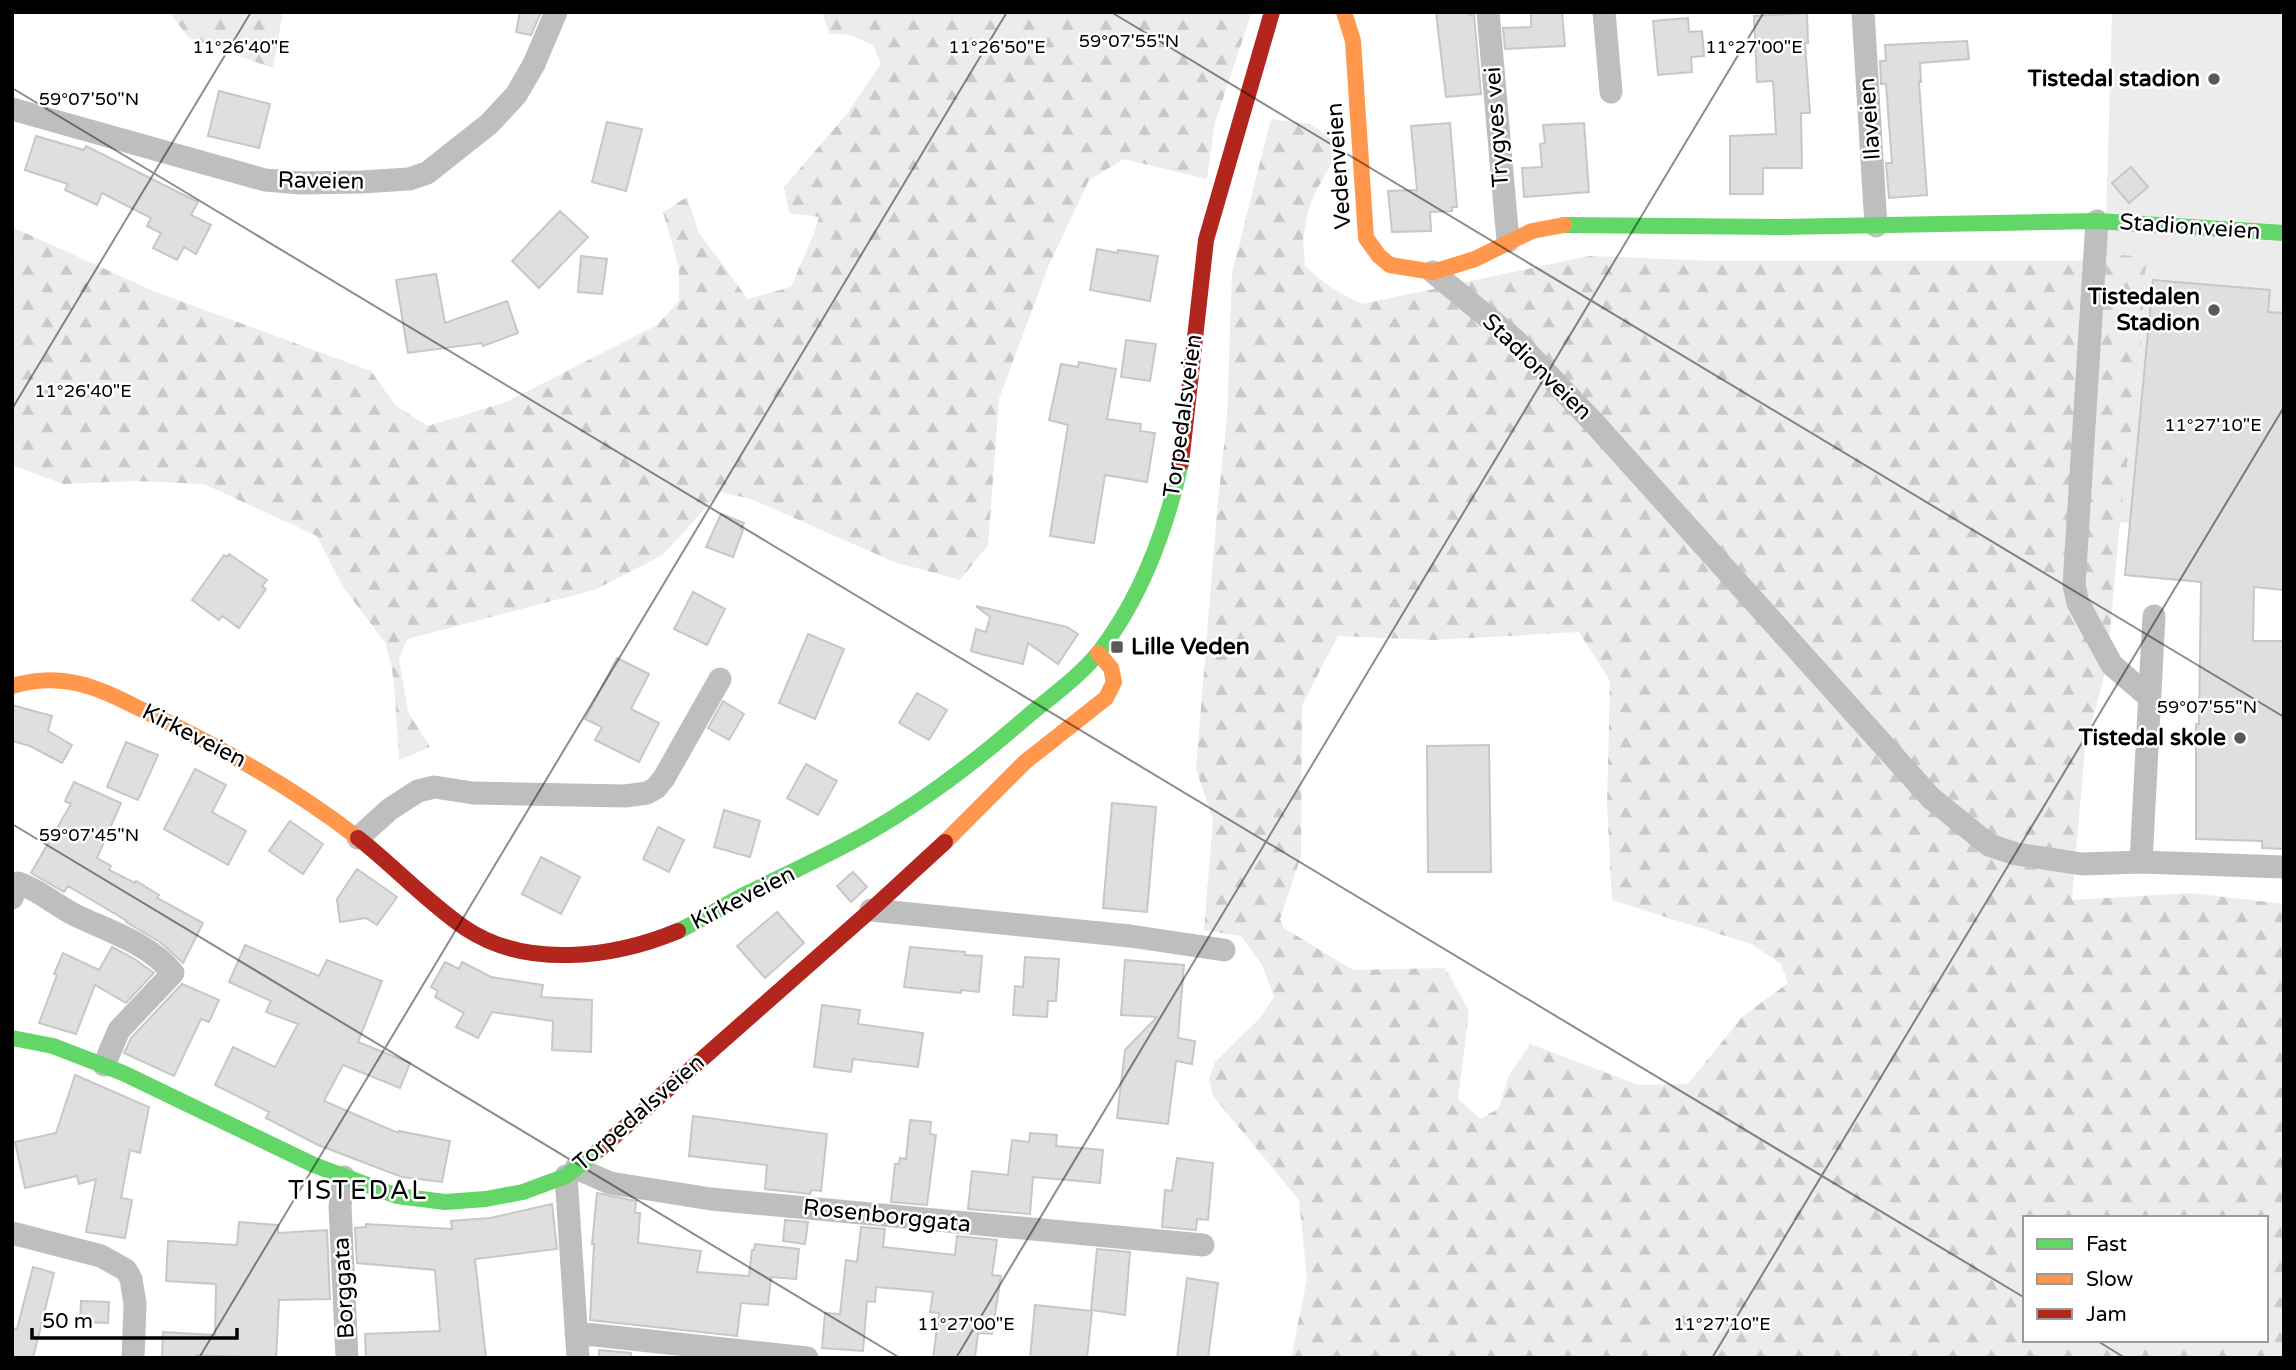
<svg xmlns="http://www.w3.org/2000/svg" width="2296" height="1370" viewBox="0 0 2296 1370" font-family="'Varela Round',sans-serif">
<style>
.forest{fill:url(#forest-firs);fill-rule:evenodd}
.pitch{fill:#ececec}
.building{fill:#dfdfdf;stroke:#c7c7c7;stroke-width:2}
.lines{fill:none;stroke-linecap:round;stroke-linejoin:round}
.street{stroke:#bebebe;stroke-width:23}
.fast{stroke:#63d668;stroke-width:16}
.slow{stroke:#ff974d;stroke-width:16}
.jam{stroke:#b3261e;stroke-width:16}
.ticks{fill:none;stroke:#000;stroke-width:2;stroke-opacity:0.45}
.poi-dot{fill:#595959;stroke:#fff;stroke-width:2.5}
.labels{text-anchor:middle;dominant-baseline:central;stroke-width:5;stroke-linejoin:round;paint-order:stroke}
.poi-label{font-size:23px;font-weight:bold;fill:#000;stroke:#fff;text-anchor:end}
.street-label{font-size:23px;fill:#000;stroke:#fff}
.quarter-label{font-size:26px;letter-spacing:2px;fill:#000;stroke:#fff}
.ticks-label{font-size:18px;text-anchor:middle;fill:#000;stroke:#fff;stroke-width:5;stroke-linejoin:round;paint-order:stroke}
</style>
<defs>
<pattern id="forest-firs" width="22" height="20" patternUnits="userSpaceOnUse" patternTransform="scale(1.75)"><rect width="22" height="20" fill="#ececec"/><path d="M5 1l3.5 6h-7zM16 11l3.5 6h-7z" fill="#c9c9c9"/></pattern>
</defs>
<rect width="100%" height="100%" fill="#fff"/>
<!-- forest -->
<path class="forest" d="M169 12H283L273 68 189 38Z
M822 12H1252L1215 122 1207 179 1124 159 1089 180 1048 267 999 399 988 545 960 580 894 562 751 499 720 492 663 555 594 590 407 639 399 658 408 712 430 747 399 760 395 697 392 668 385 642 343 587 317 536 204 484 134 481 63 484 12 465V227L156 292 371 371 395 405 428 426 506 402 657 325 679 301V268L663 212 687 197 699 233 748 299 791 287 815 231 819 217 789 213 784 187 846 115 881 64 873 45 850 35 829 33Z
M1271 119 1311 124 1330 138 1332 162 1314 195 1308 211 1303 240 1305 266C1323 283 1340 294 1362 304L1589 256 1715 261H2074L2122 255 2142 256 2146 264 2141 355 2120 522 2107 665 2085 748 2072 900 2191 893 2284 904V1358H1291L1307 1278 1299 1200 1213 1096 1209 1079 1215 1062 1261 1017 1274 997 1262 965 1241 936 1204 930 1213 820 1196 769 1217 511 1227 418 1232 273ZM1579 632 1610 681 1607 806 1612 900 1751 944 1781 964 1788 983 1742 1017 1688 1084 1639 1085 1530 1044 1509 1075 1499 1108 1481 1119 1458 1099 1469 1011 1445 968 1353 970 1284 928 1280 919 1301 856 1302 705 1338 636 1433 640ZM2025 1218H2266V1340H2025Z"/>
<!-- pitch -->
<path class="pitch" d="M2112 12H2284V543L2120 522 2141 355 2146 264 2142 256 2122 255 2105 258Z"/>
<!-- building -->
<path class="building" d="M520 12H541L531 35 516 32Z
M1436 12H1469V15L1474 14 1481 94 1446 97Z
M1531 12H1562L1565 46 1505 49 1503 28 1531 27Z
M1807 13 1808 43H1805L1810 113H1801L1802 168H1763V194H1730V136L1776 134 1773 81 1757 82 1754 16Z
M1688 18 1689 32 1702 31 1704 56 1691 57 1692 72 1658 75 1653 21Z
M1967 41 1969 59 1920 63 1921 82H1919L1927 195 1889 198 1886 163H1892L1886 84H1881L1880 61H1886L1885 45Z
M219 91 270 104 259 148 208 136Z
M607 122 642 129 626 191 592 182Z
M1450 123 1457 207H1452V211L1430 212 1431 231 1392 232 1388 191 1417 190 1411 126Z
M1584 123 1589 192 1524 197 1522 168 1542 167 1540 144 1545 143 1543 125Z
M36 136 84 150 86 146 198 202 191 215 211 225 196 254 184 247 177 260 153 248 161 233 147 226 151 218 102 193 97 205 65 190 68 184 25 170Z
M2131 167 2148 187 2129 203 2112 183Z
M560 211 588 237 539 288 512 261Z
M1097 249 1118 253V250L1158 256 1150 301 1090 290Z
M581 256 607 259 602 294 578 292Z
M436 274 445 323 507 301 518 333 483 346 482 343 408 353 396 280Z
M2153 280 2270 290 2268 312 2284 313V590L2254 587 2253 641H2284V849L2262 848V841L2196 839V724H2199L2201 582 2125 575Z
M1126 340 1156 344 1150 381 1121 377Z
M1079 362 1116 369 1107 419 1141 424 1140 431 1155 433 1147 482 1105 475 1094 543 1050 536 1068 425 1049 420 1061 364 1078 367Z
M721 514 744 523 741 529 743 530 733 557 706 547Z
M229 554 267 580 262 586 266 589 239 628 222 616 219 620 192 600 224 555 227 557Z
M693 592 725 609 707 645 674 629Z
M976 606 1067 627 1078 634 1058 664 1028 643 1023 664 981 654 971 651 976 629 986 632 990 617Z
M808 634 844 649 815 719 779 703Z
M617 658 649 674 631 709 659 723 639 762 595 740 602 727 585 719Z
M917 693 947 710 929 740 899 723Z
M723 701 744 714 729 740 708 728Z
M12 705 52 716 48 731 72 745 62 763 30 746 12 741Z
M126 742 158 755 138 800 107 787Z
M1489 745 1491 872H1428L1427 746Z
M806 764 837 781 818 815 787 798Z
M195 769 226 785 212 812 246 831 228 865 164 829Z
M74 782 121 803 97 858 111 866 109 870 135 883 136 881 159 895 157 898 203 923 183 963 160 942 126 922 127 921 68 886 64 892 31 873 71 804 65 801Z
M1112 803 1156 807 1147 912 1103 908Z
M724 810 760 821 750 857 714 847Z
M290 821 323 844 303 874 269 851Z
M658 827 684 840 669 872 643 859Z
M541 857 580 877 561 914 522 894Z
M357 869 397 897 377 925 366 918 340 922 337 899Z
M853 872 867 887 851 902 837 886Z
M777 912 804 943 765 978 737 946Z
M245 945 319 976 327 960 382 981 358 1042 410 1063 400 1088 343 1065 324 1101 398 1133 399 1131 450 1141 442 1182 402 1177 318 1145 266 1118 269 1112 215 1085 233 1047 275 1067 298 1024 266 1012 271 1001 229 982Z
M112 947 133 958 154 973 126 1003 95 985 76 1034 39 1023 57 975 54 974 63 953 99 970Z
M910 947 965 952V955L982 956 979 992 961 990V993L904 987Z
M1025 957 1059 959 1056 1001H1048L1047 1017 1013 1015 1015 986 1023 987Z
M1125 960 1184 965 1178 1038 1195 1041 1192 1064 1176 1061 1168 1124 1117 1118 1125 1050 1157 1017 1121 1015Z
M445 962 459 969 462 962 491 977 543 985 541 997 592 1000 591 1052 552 1050 553 1021 492 1012 478 1038 456 1027 464 1013 435 997 438 991 431 987Z
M182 984 219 1000 209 1022 201 1019 174 1076 124 1053 131 1038Z
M822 1005 860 1010 858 1024 923 1033 918 1067 853 1059 851 1072 814 1067Z
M75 1075 149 1107 140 1153 130 1150 121 1198 132 1200 125 1238 86 1232 96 1179 79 1184 77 1176 25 1188 15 1142 56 1133Z
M693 1116 827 1134 821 1191 811 1190 810 1194 765 1189 767 1165 689 1156Z
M910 1120 931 1122 930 1134 936 1135 927 1205 891 1202 895 1164H899L900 1158 906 1159Z
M1030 1133 1057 1135 1056 1146 1103 1150 1100 1183 1033 1177 1030 1214 968 1209 972 1171 1008 1175 1012 1140 1029 1142Z
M1177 1158 1213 1163 1208 1220 1197 1219 1196 1230 1162 1227 1165 1190 1172 1191Z
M597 1193 636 1201 635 1213H640L638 1243 701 1251 697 1272 749 1276 752 1250H754L755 1244 799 1249 796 1279 771 1277 768 1305 741 1303 737 1336 590 1320 594 1244H592Z
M552 1204 557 1249 475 1259 486 1358H366L365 1334 440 1331 435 1270 357 1263 355 1228 366 1227V1224L452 1229 451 1221 490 1218Z
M785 1220 808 1222 805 1244 783 1241Z
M239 1222 278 1225V1233L327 1230 330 1299 279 1300 276 1358 196 1355V1358H162L163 1332 215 1335 216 1284 166 1281 168 1241 237 1245Z
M861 1227 885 1229 883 1247 955 1255 957 1236 997 1240 992 1275 1001 1276 992 1334 978 1333 975 1358H933L939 1313 930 1312 933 1292 876 1287 875 1302 867 1301 863 1351 822 1348 825 1313 840 1314 846 1260 857 1262Z
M1097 1249 1130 1252 1125 1315 1091 1310Z
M33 1267 54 1273 33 1358H12V1328L17 1329Z
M1187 1278 1218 1283 1208 1358H1177Z
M81 1301 109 1302 108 1323 80 1322Z
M1035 1305 1092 1311 1087 1358H1030Z
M599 1350 631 1353V1358H599Z"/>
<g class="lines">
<!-- street -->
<path class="street" d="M1488 12 1508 241
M1604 12 1611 92
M1863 12 1876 226
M12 109 265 180 301 183 361 182 409 179 427 173 489 124 516 95 534 64 556 12
M2097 221 2074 585 2078 603 2112 665 2149 697
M1433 272 1514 339 1595 424 1931 798 1989 845 2016 854 2082 864 2141 862 2284 867
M358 838 390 809 418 791 434 787 473 793 625 796 647 793 656 788 664 778 720 679
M2141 862 2154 616
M12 898 18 883C38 889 55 905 75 915 110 932 147 942 173 973L119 1030 104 1065
M871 910 1130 936 1224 950
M576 1168 610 1183 711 1199 1203 1245
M566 1176 578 1358
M344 1177 340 1206 347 1358
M12 1233 101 1256 126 1270 131 1279 135 1304 133 1358
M576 1333 807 1358"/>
<!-- fast -->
<path class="fast" d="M1564 225 1781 227 2097 221 2284 233
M678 931C702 920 724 905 748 893 789 873 831 854 871 831 927 799 980 758 1029 715 1053 695 1080 676 1100 651 1142 596 1166 530 1181 463
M12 1038 53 1046 123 1073 314 1165 397 1196 445 1202 486 1199 523 1192 566 1176 600 1149"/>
<!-- slow -->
<path class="slow" d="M1344 12 1353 41 1366 238 1379 256 1390 265 1433 272 1475 259 1532 231 1564 225
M12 686C33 680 54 678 76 683 104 689 129 704 155 716 226 750 295 789 358 838
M945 842 1025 762 1106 698 1114 682 1111 668 1098 653"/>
<!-- jam -->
<path class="jam" d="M1181 463 1206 240 1272 12
M358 838C394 866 427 902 465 928 526 969 613 958 678 931
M600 1149 871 910 945 842"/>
</g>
<!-- ticks -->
<path class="ticks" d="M1111 12 2284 717M12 88 2025 1298M12 409 251 12M12 824 900 1358M2096 1340 2125 1358M199 1358 1007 12M956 1358 1764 12M1712 1358 2284 407"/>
<!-- markers -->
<g class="poi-dot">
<circle cx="2214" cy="79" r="7"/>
<circle cx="2214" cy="310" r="7"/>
<rect x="1110" y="640" width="14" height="14" rx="3.5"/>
<circle cx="2240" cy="738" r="7"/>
</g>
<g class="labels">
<!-- poi labels -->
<g class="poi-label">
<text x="2200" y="79">Tistedal stadion</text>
<text x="2200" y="297">Tistedalen<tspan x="2200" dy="26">Stadion</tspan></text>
<text x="1131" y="647" text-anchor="start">Lille Veden</text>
<text x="2226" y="738">Tistedal skole</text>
</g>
<!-- street labels -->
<g class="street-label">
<text transform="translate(1870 119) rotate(-94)">Ilaveien</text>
<text transform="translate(1497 127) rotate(-94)">Trygves vei</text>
<text transform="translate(1339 166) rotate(-94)">Vedenveien</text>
<text transform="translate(321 181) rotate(1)">Raveien</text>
<text transform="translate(2190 227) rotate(4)">Stadionveien</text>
<text transform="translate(1537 367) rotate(44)">Stadionveien</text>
<text transform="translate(1183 416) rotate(-82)">Torpedalsveien</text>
<text transform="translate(194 736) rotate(27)">Kirkeveien</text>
<text transform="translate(743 898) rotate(-27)">Kirkeveien</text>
<text transform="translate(639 1113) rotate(-41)">Torpedalsveien</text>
<text transform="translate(887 1216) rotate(6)">Rosenborggata</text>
<text transform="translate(344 1288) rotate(-93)">Borggata</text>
</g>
<!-- quarter labels -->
<g class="quarter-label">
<text x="358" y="1190">TISTEDAL</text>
</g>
</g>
<g class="ticks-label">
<text x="1129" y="47">59°07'55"N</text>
<text x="241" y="53">11°26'40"E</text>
<text x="997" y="53">11°26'50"E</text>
<text x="1754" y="53">11°27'00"E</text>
<text x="89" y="105">59°07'50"N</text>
<text x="83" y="397">11°26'40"E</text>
<text x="2213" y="431">11°27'10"E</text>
<text x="2207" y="713">59°07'55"N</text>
<text x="89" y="841">59°07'45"N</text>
<text x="966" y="1330">11°27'00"E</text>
<text x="1722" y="1330">11°27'10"E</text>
</g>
<!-- border -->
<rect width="2296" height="1370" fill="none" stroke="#000000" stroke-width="28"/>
<!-- legend -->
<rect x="2023" y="1216" width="245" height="126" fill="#ffffff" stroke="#999999" stroke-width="2"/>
<rect x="2037" y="1239" width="35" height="10" fill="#63d668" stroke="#999999" stroke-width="2"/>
<text x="2086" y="1251" font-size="21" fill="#000000">Fast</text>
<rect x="2037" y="1274" width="35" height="10" fill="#ff974d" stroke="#999999" stroke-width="2"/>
<text x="2086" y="1286" font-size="21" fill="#000000">Slow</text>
<rect x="2037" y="1309" width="35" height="10" fill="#b3261e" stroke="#999999" stroke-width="2"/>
<text x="2086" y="1321" font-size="21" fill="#000000">Jam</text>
<!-- scale -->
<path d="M32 1328v10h205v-10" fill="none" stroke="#000000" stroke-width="3.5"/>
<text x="42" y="1328" font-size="21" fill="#000000" stroke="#ffffff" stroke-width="5" paint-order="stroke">50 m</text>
</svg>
